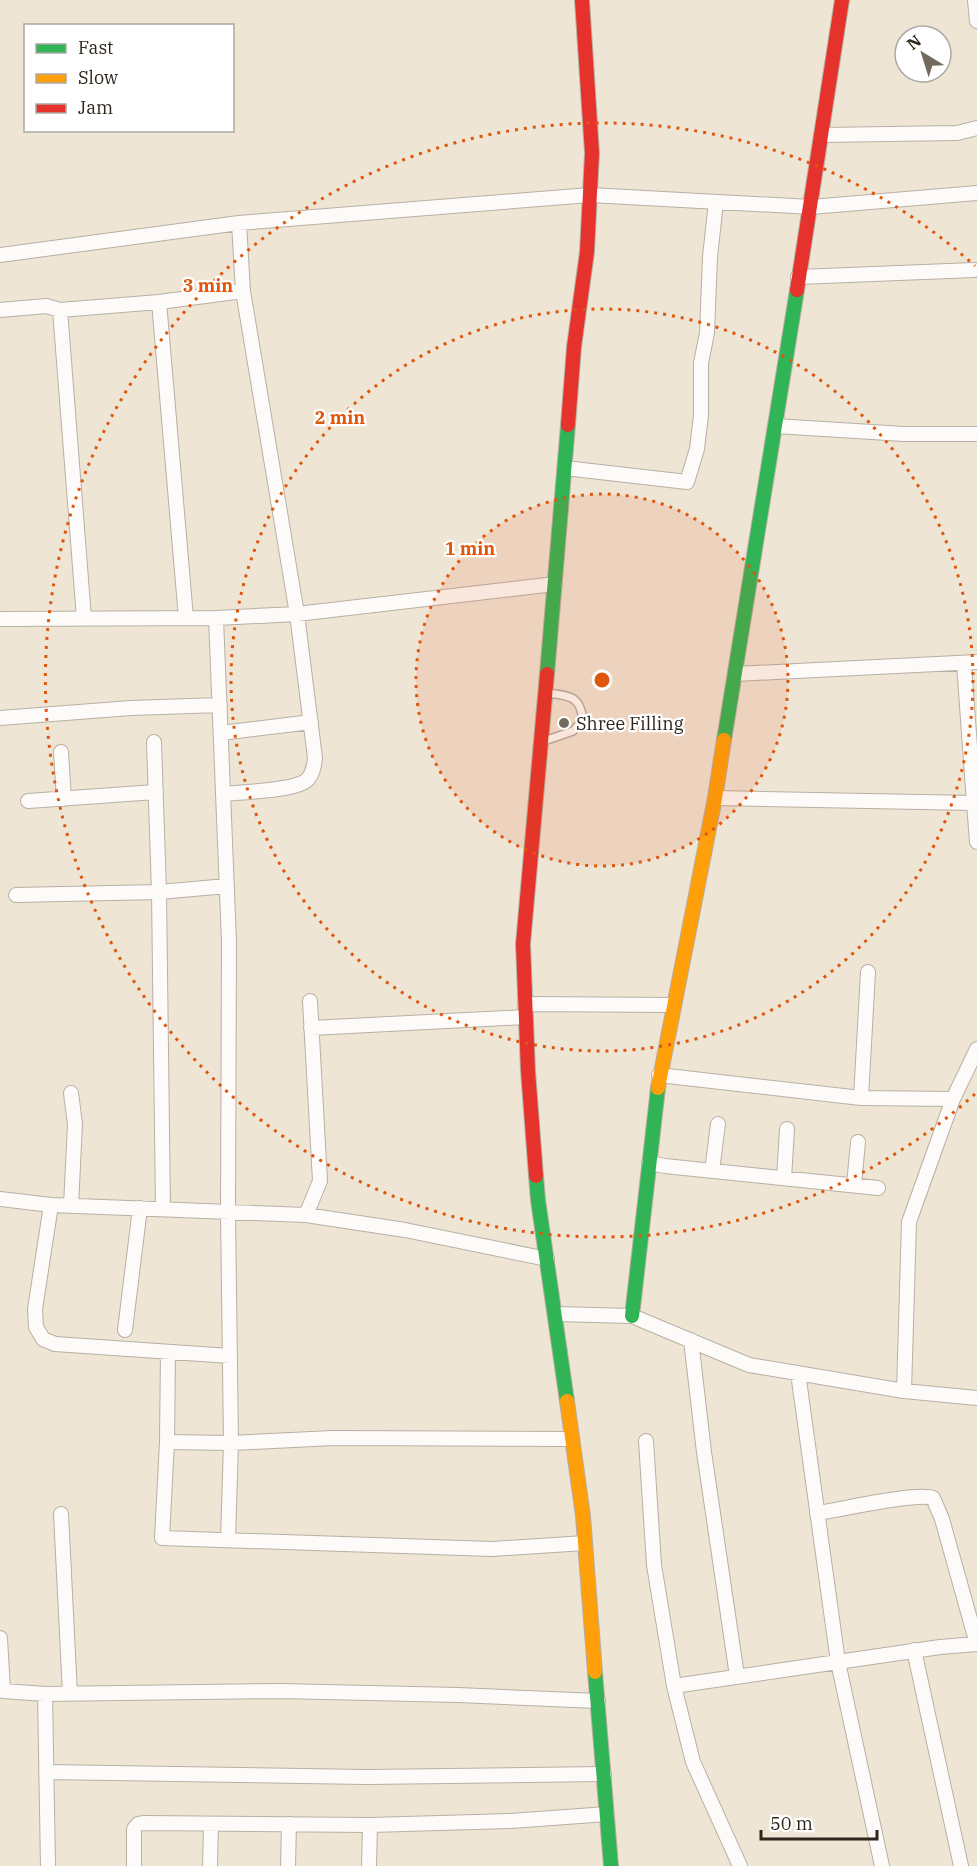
<svg xmlns="http://www.w3.org/2000/svg" width="977" height="1866" viewBox="0 0 977 1866" font-family="'IBM Plex Serif',serif">
<style>
.lines{fill:none;stroke-linecap:round;stroke-linejoin:round}
.lane-casing{stroke:#b8b0a4;stroke-width:10}
.street-casing{stroke:#b8b0a4;stroke-width:16}
.fast-casing{stroke:#b8b0a4;stroke-width:16}
.slow-casing{stroke:#b8b0a4;stroke-width:16}
.jam-casing{stroke:#b8b0a4;stroke-width:16}
.lane{stroke:#fdfbf9;stroke-width:7}
.street{stroke:#fdfbf9;stroke-width:14}
.fast{stroke:#30b455;stroke-width:14}
.slow{stroke:#ff9f0a;stroke-width:14}
.jam{stroke:#e5322d;stroke-width:14}
.ring{fill:none;stroke:#df560d;stroke-width:3;stroke-dasharray:3 6}
.poi-dot{fill:#726a5d;stroke:#fff;stroke-width:2}
.labels{text-anchor:middle;dominant-baseline:central;stroke-width:4.5;stroke-linejoin:round;paint-order:stroke}
.poi-label{font-size:18px;fill:#2e271c;stroke:#fff;text-anchor:start}
.centre{fill:#df560d;stroke:#fff;stroke-width:3}
.ring-label{font-size:18px;text-anchor:middle;font-weight:bold;fill:#df560d;stroke:#fff;stroke-width:4.5;stroke-linejoin:round;paint-order:stroke}
</style>
<rect width="100%" height="100%" fill="#efe5d5"/>
<g class="lines">
<defs>
<path id="lane" d="M544 741 573 731 583 720C580 695 569 696 548 693"/>
<path id="street" d="M975 0 977 21
M822 135 957 133 977 128
M0 255 239 223 590 195 811 207 977 193
M798 277 974 270
M0 310 46 306 60 310 159 302
M60 310 84 618
M775 426 904 434H977
M565 468 687 482 697 449 701 415V363L707 333 710 257 716 202
M186 618 159 302 243 291
M216 618 229 942 228 1212 231 1443 228 1540
M0 619 216 618 297 614 555 584
M964 664 974 803 977 802
M735 674 977 662
M0 718 131 708 220 705
M221 733 311 722
M154 742 159 892 227 886
M61 752 64 799
M223 794C241 792 295 791 307 780 313 774 314 766 315 758L297 614 243 291 239 223
M715 798 974 803 977 842
M28 801 156 792
M16 895 159 892 163 1209
M525 1004 673 1005
M311 1028 526 1017
M659 1075 861 1098 953 1099
M71 1093 75 1124 71 1206
M861 1098 868 972
M649 1163 665 1166 878 1188
M712 1171 718 1124
M784 1178 787 1129
M854 1185 858 1142
M0 1199 51 1205 306 1215 405 1230 547 1259
M51 1205 35 1309 36 1327 43 1339 55 1344 230 1356
M306 1215 320 1181 310 1001
M555 1314 632 1316 749 1365 904 1391 909 1222 953 1099 977 1049
M125 1330 140 1208
M691 1340 704 1452 737 1676
M168 1352 167 1442 162 1538 492 1549 585 1543
M798 1373 838 1662 882 1866
M904 1391 977 1398
M646 1441 654 1565 674 1686 693 1762 740 1866
M167 1442 231 1443 333 1438 572 1439
M817 1513C840 1510 916 1492 933 1498L942 1519 977 1644
M61 1514 70 1694
M0 1638 3 1691 45 1694
M914 1650 961 1866
M674 1686 940 1647 977 1644
M46 1772 367 1777 604 1774
M48 1866 45 1694 280 1691 458 1695 598 1701
M134 1866V1829L138 1824 143 1823 370 1825 511 1821 607 1814
M210 1866 211 1824
M288 1866 289 1824
M369 1866 370 1825"/>
<path id="fast" d="M547 674 568 425
M724 740 797 290
M536 1176 538 1200 567 1401
M632 1316 658 1088
M595 1672 611 1866"/>
<path id="slow" d="M658 1088 715 798 724 740
M567 1401 583 1516 595 1672"/>
<path id="jam" d="M797 290 842 0
M568 425 574 347 587 252 592 153 582 0
M536 1176 528 1071 523 944 547 674"/>
</defs>
<!-- lane casing -->
<use href="#lane" class="lane-casing"/>
<!-- street casing -->
<use href="#street" class="street-casing"/>
<!-- fast casing -->
<use href="#fast" class="fast-casing"/>
<!-- slow casing -->
<use href="#slow" class="slow-casing"/>
<!-- jam casing -->
<use href="#jam" class="jam-casing"/>
<!-- lane -->
<use href="#lane" class="lane"/>
<!-- street -->
<use href="#street" class="street"/>
<!-- fast -->
<use href="#fast" class="fast"/>
<!-- slow -->
<use href="#slow" class="slow"/>
<!-- jam -->
<use href="#jam" class="jam"/>
</g>
<!-- distance rings -->
<circle cx="602" cy="680" r="186" fill="#df560d" fill-opacity=".12"/>
<g class="ring">
<circle cx="602" cy="680" r="186"/>
<circle cx="602" cy="680" r="371"/>
<path d="M975 1094A557 557 0 1 1 975 266"/>
</g>
<!-- markers -->
<circle class="poi-dot" cx="564" cy="723" r="6"/>
<g class="labels">
<!-- poi labels -->
<g class="poi-label">
<text x="576" y="723">Shree Filling</text>
</g>
</g>
<circle cx="602" cy="680" r="9" class="centre"/>
<g class="ring-label">
<text x="208" y="292">3 min</text>
<text x="340" y="424">2 min</text>
<text x="470" y="555">1 min</text>
</g>
<!-- legend -->
<rect x="24" y="24" width="210" height="108" fill="#ffffff" stroke="#aba9a4" stroke-width="1.5"/>
<rect x="36" y="44" width="30" height="9" fill="#30b455" stroke="#aba9a4" stroke-width="1.5"/>
<text x="78" y="54" font-size="18" fill="#2e271c">Fast</text>
<rect x="36" y="74" width="30" height="9" fill="#ff9f0a" stroke="#aba9a4" stroke-width="1.5"/>
<text x="78" y="84" font-size="18" fill="#2e271c">Slow</text>
<rect x="36" y="104" width="30" height="9" fill="#e5322d" stroke="#aba9a4" stroke-width="1.5"/>
<text x="78" y="114" font-size="18" fill="#2e271c">Jam</text>
<!-- north arrow -->
<g transform="translate(923 54) rotate(322)"><circle r="28" fill="#ffffff" stroke="#aba9a4" stroke-width="1.5"/>
<path d="M0-4.5L10 22L0 15L-10 22Z" fill="#726a5d"/>
<text y="-9" font-size="16" font-weight="bold" text-anchor="middle" fill="#2e271c">N</text>
</g>
<!-- scale -->
<path d="M761 1830v9h116v-9" fill="none" stroke="#2e271c" stroke-width="3"/>
<text x="770" y="1830" font-size="18" fill="#2e271c" stroke="#ffffff" stroke-width="4.5" paint-order="stroke">50 m</text>
</svg>
